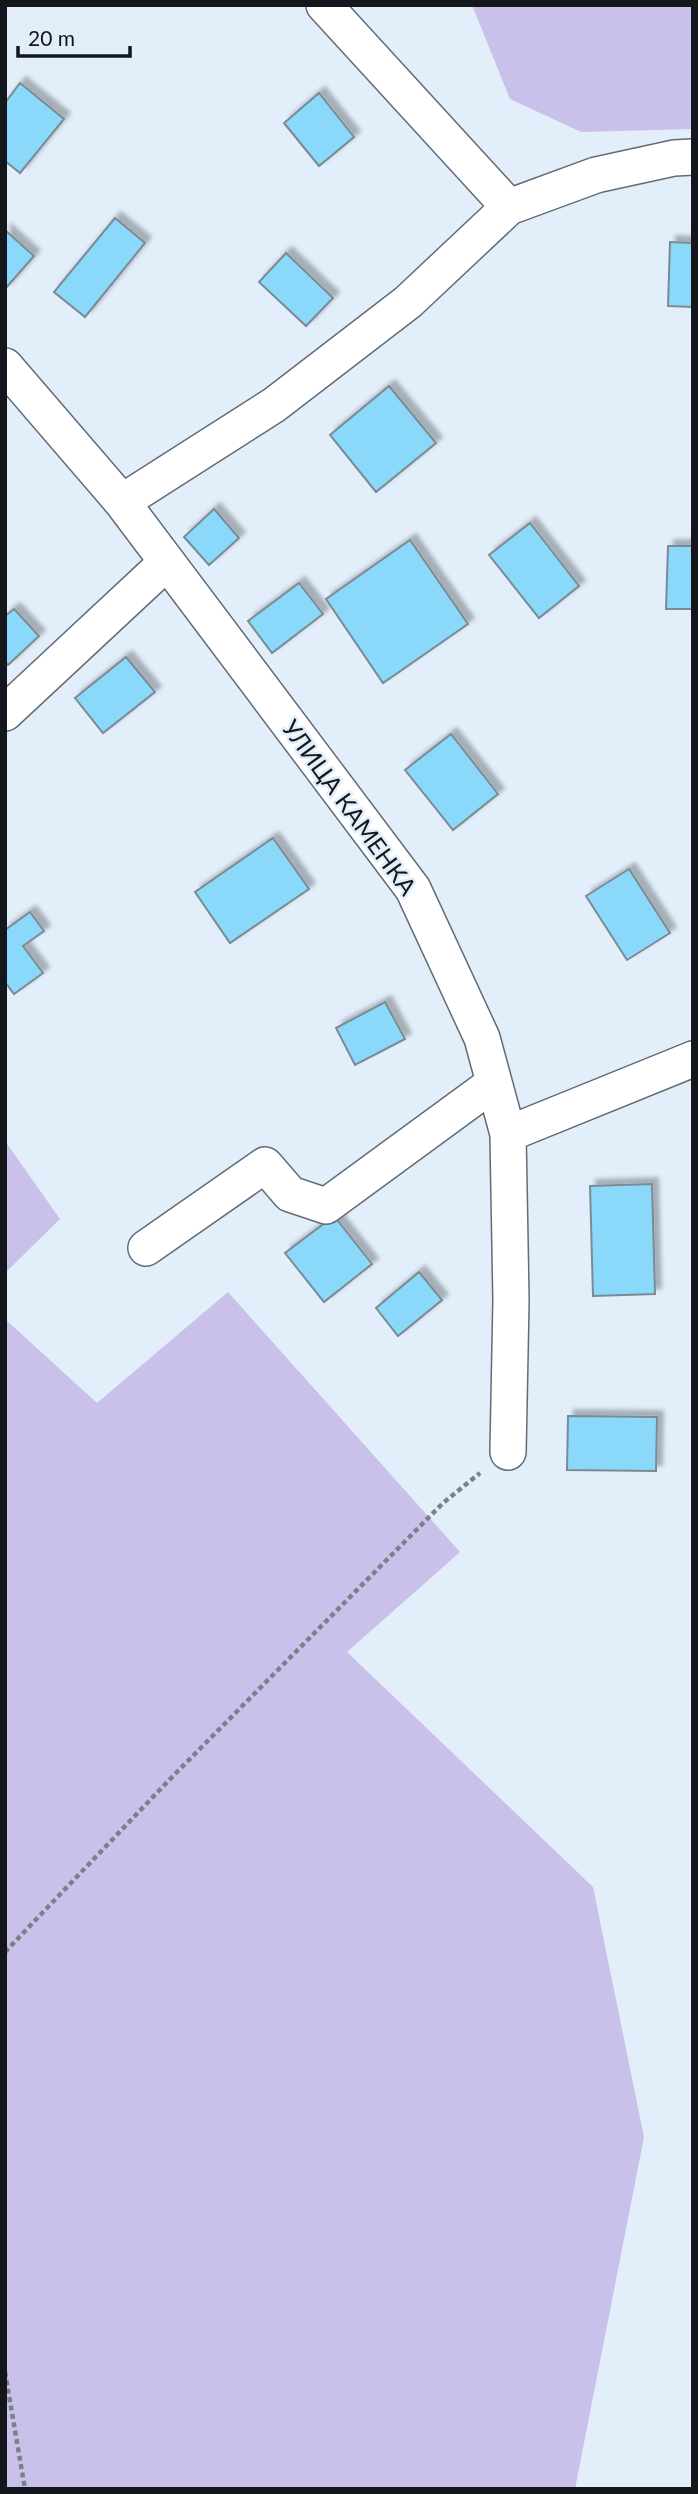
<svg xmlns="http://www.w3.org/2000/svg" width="698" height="2494" viewBox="0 0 698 2494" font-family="Lato,sans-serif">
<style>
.green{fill:#c9c1e9}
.building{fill:#8ad8fa;stroke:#7b8b92;stroke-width:2;filter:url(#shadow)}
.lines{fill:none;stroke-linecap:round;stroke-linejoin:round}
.minor-casing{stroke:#626c76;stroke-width:38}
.path{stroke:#798189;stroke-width:4.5;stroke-dasharray:5 3.5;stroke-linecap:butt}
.minor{stroke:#fff;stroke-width:35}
.labels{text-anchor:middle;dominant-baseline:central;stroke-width:5;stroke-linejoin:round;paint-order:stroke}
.street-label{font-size:24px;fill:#13171c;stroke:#e2eefa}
</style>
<defs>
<filter id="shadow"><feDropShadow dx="6" dy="-6" stdDeviation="2" flood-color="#0004"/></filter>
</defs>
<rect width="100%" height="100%" fill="#e2eefa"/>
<!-- green -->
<path class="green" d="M472 5H693V129L581 132 510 99Z
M5 1141 60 1219 5 1273Z
M228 1292 460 1552 347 1652 593 1887 644 2137 575 2489H5V1319L97 1403Z"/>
<!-- building -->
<path class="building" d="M20 83 64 119 20 173 5 161V103Z
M319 93 354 137 319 166 284 123Z
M115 218 145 243 85 317 54 292Z
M5 230 34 256 5 289Z
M670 242 693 243V307L668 306Z
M286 253 333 298 306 326 259 282Z
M389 386 436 443 376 492 330 435Z
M214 509 239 538 209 565 184 537Z
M530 523 579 586 539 618 489 555Z
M410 540 468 624 383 683 326 599Z
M668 546H693V609H666Z
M299 583 323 614 272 653 248 621Z
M14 609 39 636 8 665 5 662V616Z
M126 657 155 692 103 733 75 698Z
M451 734 498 794 453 830 405 770Z
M273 838 309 889 230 943 195 892Z
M629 869 670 933 627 960 586 896Z
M30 912 44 931 23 946 43 973 14 994 5 982V930Z
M385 1002 405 1039 355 1065 336 1028Z
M652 1184 655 1294 593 1296 590 1186Z
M334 1216 372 1264 324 1302 285 1253Z
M419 1272 442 1300 398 1336 376 1308Z
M568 1416 657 1417 656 1471 567 1470Z"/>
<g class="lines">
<defs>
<path id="minor" d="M324 5 509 207
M5 366 122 502 413 889 482 1038 508 1134 511 1300 508 1452
M122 502 274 405 408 302 509 207 596 175 674 158 693 157
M5 713 167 562
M508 1134 693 1059
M146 1248 265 1165 290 1194 326 1206 494 1083"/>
</defs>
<!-- minor casing -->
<use href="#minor" class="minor-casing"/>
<!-- path -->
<path class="path" d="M5 1952 173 1776 443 1503 480 1473
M5 2372 25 2489"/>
<!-- minor -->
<use href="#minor" class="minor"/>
</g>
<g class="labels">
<!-- street labels -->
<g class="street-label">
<text transform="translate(350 807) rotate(54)">УЛИЦА КАМЕНКА</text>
</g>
</g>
<!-- border -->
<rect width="698" height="2494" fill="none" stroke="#13171c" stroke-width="14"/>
<!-- scale -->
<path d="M18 46v10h112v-10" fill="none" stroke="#13171c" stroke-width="3.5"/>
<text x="28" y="46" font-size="21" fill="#13171c" stroke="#e2eefa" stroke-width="5" paint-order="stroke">20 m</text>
</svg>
